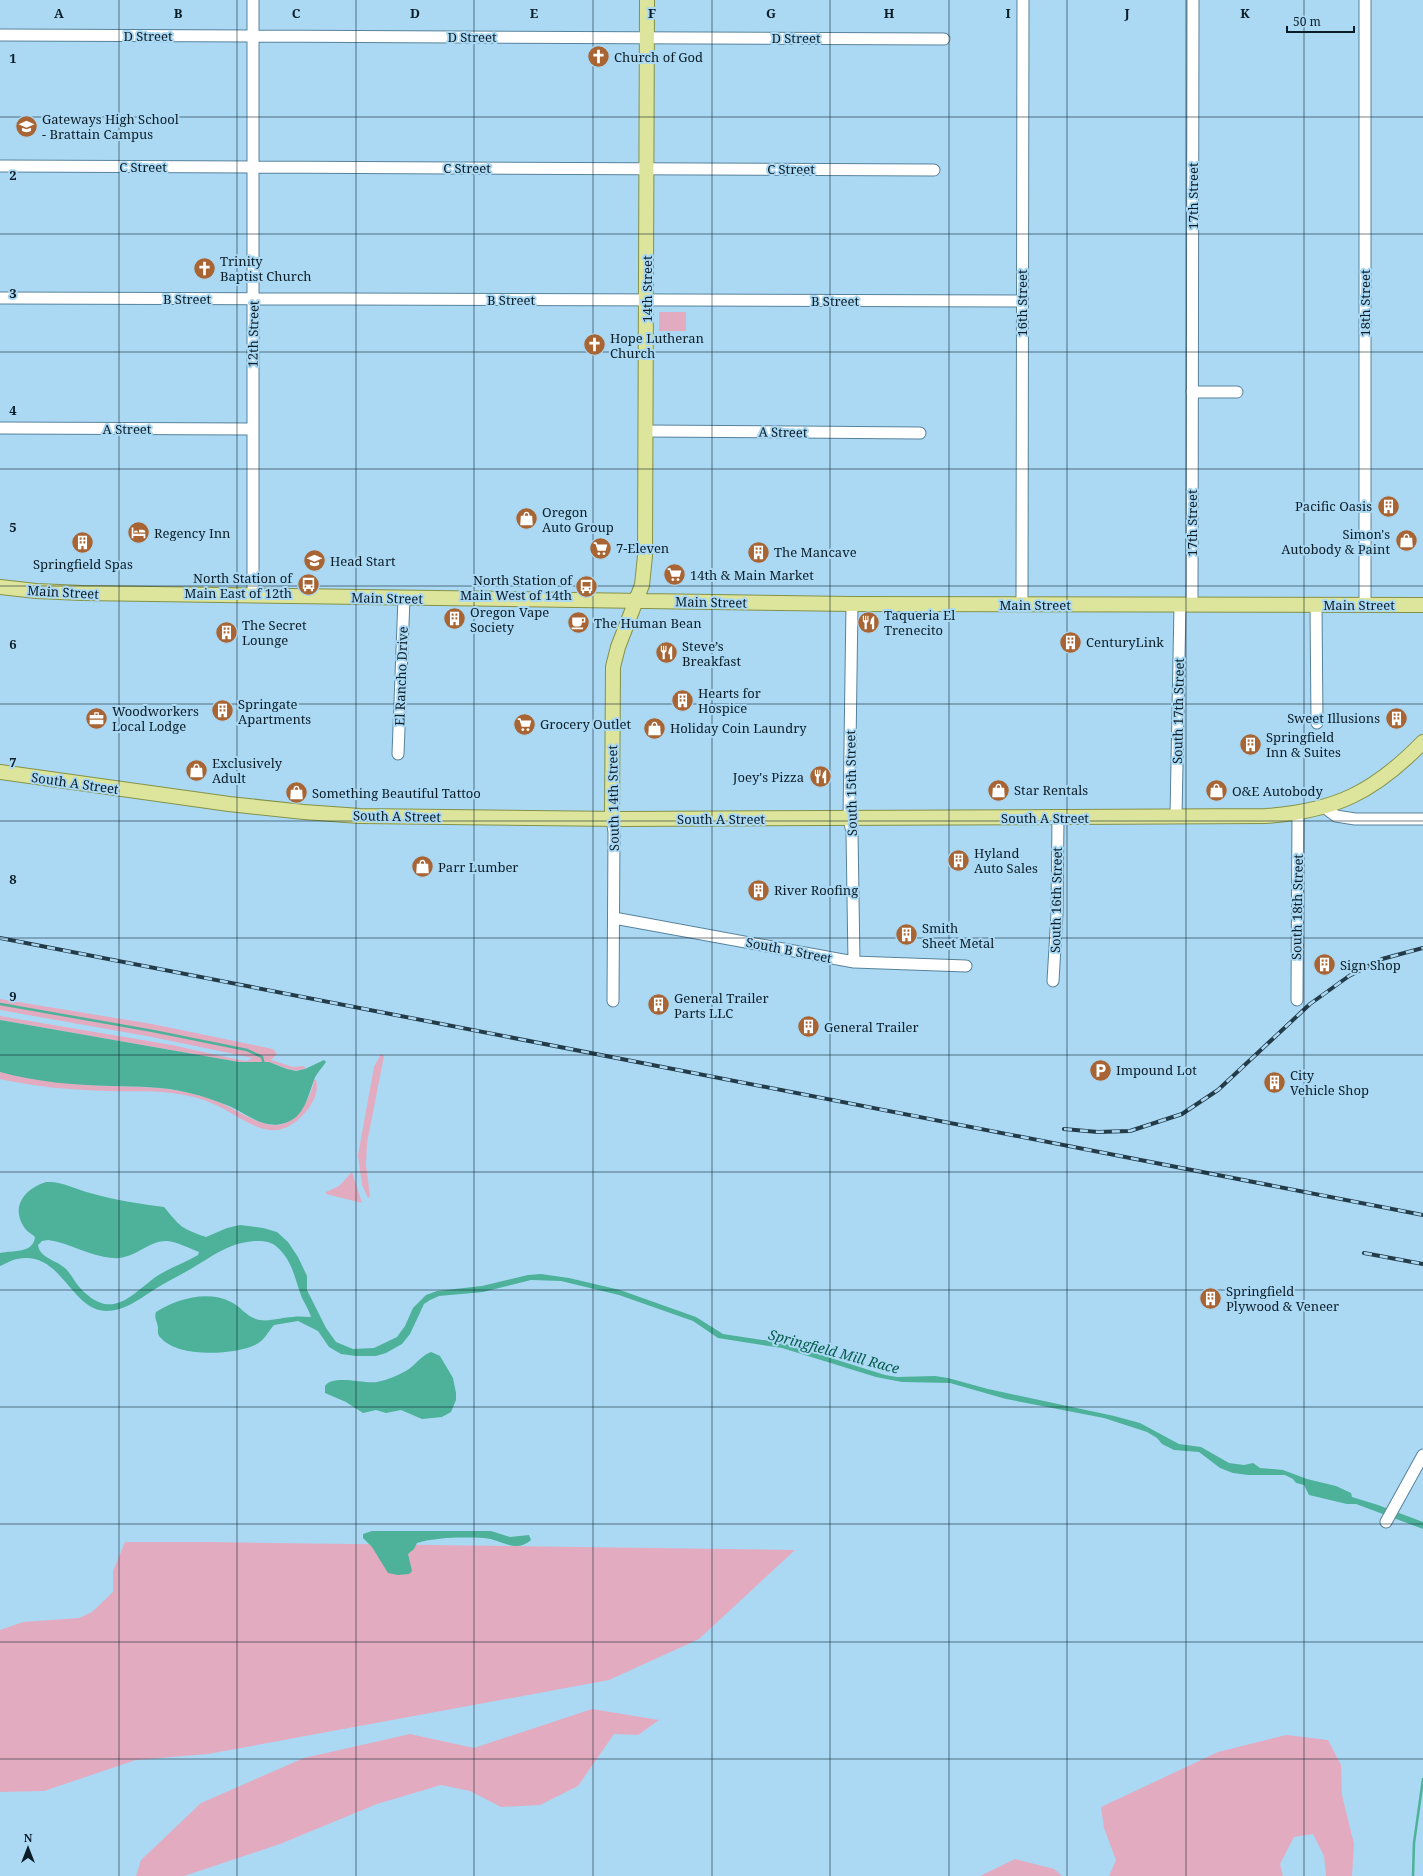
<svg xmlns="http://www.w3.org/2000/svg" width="1423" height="1876" viewBox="0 0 1423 1876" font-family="'Noto Serif',serif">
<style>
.green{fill:#e3abc0}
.water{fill:#4db299;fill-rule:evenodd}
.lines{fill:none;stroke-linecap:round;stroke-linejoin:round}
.stream{stroke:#4db299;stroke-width:2.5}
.minor-casing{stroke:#57829b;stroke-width:13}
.major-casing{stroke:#849247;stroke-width:16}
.minor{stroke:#fff;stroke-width:11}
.major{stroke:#dde49b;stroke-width:14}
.rail-casing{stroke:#243b48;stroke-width:4}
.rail{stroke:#abd9f4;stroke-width:2.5;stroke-dasharray:8;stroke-linecap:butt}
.grid{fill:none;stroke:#0a1c26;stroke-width:1;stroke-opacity:0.55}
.labels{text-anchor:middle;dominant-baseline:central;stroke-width:4;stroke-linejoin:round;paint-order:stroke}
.street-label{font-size:13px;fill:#0a1c26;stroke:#abd9f4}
.poi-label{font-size:13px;fill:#0a1c26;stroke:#abd9f4;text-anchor:start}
.water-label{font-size:14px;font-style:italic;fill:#035b4b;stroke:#abd9f4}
.grid-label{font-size:13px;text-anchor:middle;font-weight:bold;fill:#0a1c26;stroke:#abd9f4;stroke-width:4;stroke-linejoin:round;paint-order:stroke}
</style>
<rect width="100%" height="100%" fill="#abd9f4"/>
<!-- green -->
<path class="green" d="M659 312H686V331H659Z
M0 999 152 1024 273 1049 277 1054 271 1060 293 1067 303 1066 306 1068C292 1076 280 1063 266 1062 257 1062 249 1064 239 1062L0 1020V1016L172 1045 230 1058 246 1061 253 1058 152 1037 0 1010Z
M381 1054 384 1056 367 1143 366 1164 370 1196 368 1198 362 1185 358 1155 374 1067Z
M0 1072C36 1081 71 1084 108 1086 134 1087 160 1086 184 1092 195 1094 206 1097 217 1101 234 1108 259 1127 278 1125 297 1123 312 1096 314 1080H316C322 1100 296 1128 277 1130 256 1132 234 1113 216 1105 204 1099 191 1096 178 1094 156 1090 131 1092 108 1091 71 1090 36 1087 0 1079Z
M352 1172 362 1203 326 1194V1192L339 1186Z
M125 1542H208L795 1550 699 1639 609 1680 208 1754 136 1760 44 1791 0 1792V1630L23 1622 79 1618 92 1612 113 1592V1571Z
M592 1709 659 1720 638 1735 614 1734 578 1786 540 1805 501 1807 470 1791 441 1785 377 1804 280 1844 184 1876H136L141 1860 201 1803 304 1758 410 1734 474 1748Z
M1286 1735 1328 1740 1341 1765 1342 1795 1354 1844 1352 1876H1326L1324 1856 1313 1834 1294 1837 1280 1864 1283 1876H1109L1116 1860 1104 1828 1101 1807 1218 1752Z
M1015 1859 1054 1869 1062 1876H980Z"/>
<!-- water -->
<path class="water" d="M0 1020 239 1062H269L287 1069 296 1071 305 1069 324 1060 326 1062C322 1068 316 1074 314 1080 308 1096 304 1118 285 1123 264 1130 247 1114 229 1106 216 1101 203 1096 189 1093 163 1086 137 1087 111 1086 73 1085 37 1082 0 1072Z
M46 1182C62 1181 75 1189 90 1193 115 1200 139 1204 164 1207 181 1227 180 1228 206 1237L227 1228 240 1225 263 1228 277 1232 288 1242 298 1257 307 1276V1290L326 1328 336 1342 353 1349 374 1348 397 1337 405 1326 413 1308 426 1295 437 1291 482 1286 528 1275 541 1274 569 1278 620 1290 696 1317 723 1334 783 1343 885 1375 897 1377 935 1376 948 1378 988 1389 1114 1416 1140 1423 1179 1444 1201 1447 1229 1463 1244 1465 1253 1463 1260 1468 1283 1470 1307 1479 1336 1486 1351 1493 1352 1497 1378 1505 1423 1522V1529L1356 1504H1347L1309 1495 1304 1485 1296 1483 1293 1479 1285 1475H1248L1233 1473 1220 1468 1199 1452 1174 1450 1162 1444 1157 1438 1147 1432 1104 1418 1006 1399 950 1383 902 1382 876 1377 782 1348 718 1338 693 1321 619 1295 561 1281 531 1280 483 1292 439 1296 430 1300 424 1304 410 1334 402 1344 386 1353 376 1356H356L341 1354 329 1347 318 1331 298 1321 274 1325C268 1332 264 1341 255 1345 234 1355 178 1358 161 1338 157 1335 158 1331 158 1327 157 1321 154 1318 156 1312 177 1299 207 1290 231 1302 240 1306 246 1316 256 1319 267 1323 282 1317 293 1317 299 1316 305 1317 311 1317 309 1310 305 1304 302 1298 295 1280 293 1261 277 1247 271 1241 262 1241 255 1241 229 1243 216 1254 194 1267 181 1275 166 1282 152 1291 138 1300 124 1311 106 1311 70 1310 62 1250 17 1259 11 1260 5 1264 0 1266V1253C13 1250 33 1254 35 1237 32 1234 26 1231 24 1227 10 1206 26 1188 46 1182ZM48 1240C70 1243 89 1256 112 1258 135 1260 148 1240 167 1241 177 1242 189 1248 199 1252L198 1255C185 1263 169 1268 157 1276 132 1294 114 1320 84 1292 77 1286 73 1277 67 1270 58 1260 40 1259 38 1245L42 1241Z
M431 1352 440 1356 453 1378 456 1393V1400L451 1412 442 1417 422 1419 401 1410 386 1413 376 1410 363 1413 346 1402 325 1393V1386C333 1374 363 1384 377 1382 388 1380 399 1375 409 1369 416 1364 422 1355 431 1352Z
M372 1531H491L510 1537 529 1535 531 1540C516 1554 500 1539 484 1538 464 1537 436 1537 417 1543L414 1549 408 1554 412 1571 409 1574 398 1575 388 1573 372 1547 363 1538V1534Z"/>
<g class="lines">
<!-- stream -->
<path class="stream" d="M0 1004 153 1031 247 1050 262 1057 264 1065
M1413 1876 1414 1843 1423 1779"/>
<defs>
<path id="minor" d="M0 35 944 39
M0 166 934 170
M0 298 1022 301
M1192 392H1237
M0 428 253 429
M646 431 920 433
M253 596V0
M852 604 849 818 852 832 854 962
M1022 605 1023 0
M1192 605 1193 0
M1316 605 1317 723
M1365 605V0
M398 754 404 598
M1324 807 1336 816 1355 819H1423
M1176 816 1180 605
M612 819 614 832 613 1001
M614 918 854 962 966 966
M1053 981 1057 913 1058 818
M1297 1000 1298 814
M1386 1522 1423 1455"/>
<path id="major" d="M0 587 36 591 82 593 852 604 1423 605
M0 772 229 804 304 812 360 816 622 819 1266 816C1336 811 1374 792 1423 742
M612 819 613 667 618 647 642 585 645 556 647 0"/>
</defs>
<!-- minor casing -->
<use href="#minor" class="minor-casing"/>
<!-- major casing -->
<use href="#major" class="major-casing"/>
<!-- minor -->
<use href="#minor" class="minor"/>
<!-- major -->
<use href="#major" class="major"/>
<defs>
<path id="rail" d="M0 938 1423 1215
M1064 1129 1098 1132 1130 1131 1182 1114 1218 1090 1310 1004 1349 976 1382 959 1423 948
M1364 1253 1423 1264"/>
</defs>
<!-- rail casing -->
<use href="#rail" class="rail-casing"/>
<!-- rail -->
<use href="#rail" class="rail"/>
</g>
<!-- grid -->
<path class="grid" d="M119 0V1876M237 0V1876M356 0V1876M474 0V1876M593 0V1876M712 0V1876M830 0V1876M949 0V1876M1067 0V1876M1186 0V1876M1304 0V1876M0 117H1423M0 234H1423M0 352H1423M0 469H1423M0 586H1423M0 704H1423M0 821H1423M0 938H1423M0 1055H1423M0 1172H1423M0 1290H1423M0 1407H1423M0 1524H1423M0 1642H1423M0 1759H1423"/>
<!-- icons -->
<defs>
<symbol id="church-disc" viewBox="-11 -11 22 22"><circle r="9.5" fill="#a86433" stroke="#abd9f4"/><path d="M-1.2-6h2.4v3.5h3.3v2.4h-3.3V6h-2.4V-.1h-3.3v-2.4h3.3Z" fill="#fff"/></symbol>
<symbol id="school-disc" viewBox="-11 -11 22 22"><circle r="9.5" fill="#a86433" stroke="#abd9f4"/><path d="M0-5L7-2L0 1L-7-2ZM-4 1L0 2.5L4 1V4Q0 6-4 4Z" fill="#fff"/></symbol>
<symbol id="building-disc" viewBox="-11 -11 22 22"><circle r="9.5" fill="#a86433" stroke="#abd9f4"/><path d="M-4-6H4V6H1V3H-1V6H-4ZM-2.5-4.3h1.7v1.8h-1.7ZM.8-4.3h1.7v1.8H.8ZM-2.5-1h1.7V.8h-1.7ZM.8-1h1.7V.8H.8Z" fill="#fff"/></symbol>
<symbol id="shop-disc" viewBox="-11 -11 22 22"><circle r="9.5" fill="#a86433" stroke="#abd9f4"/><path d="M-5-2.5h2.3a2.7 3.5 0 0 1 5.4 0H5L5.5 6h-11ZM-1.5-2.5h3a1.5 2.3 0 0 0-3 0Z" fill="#fff"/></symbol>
<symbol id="hotel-disc" viewBox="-11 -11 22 22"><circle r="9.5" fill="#a86433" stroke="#abd9f4"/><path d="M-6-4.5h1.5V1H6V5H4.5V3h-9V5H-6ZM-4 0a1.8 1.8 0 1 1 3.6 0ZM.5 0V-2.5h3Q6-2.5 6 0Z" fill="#fff"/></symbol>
<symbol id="supermarket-disc" viewBox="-11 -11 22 22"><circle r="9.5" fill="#a86433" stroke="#abd9f4"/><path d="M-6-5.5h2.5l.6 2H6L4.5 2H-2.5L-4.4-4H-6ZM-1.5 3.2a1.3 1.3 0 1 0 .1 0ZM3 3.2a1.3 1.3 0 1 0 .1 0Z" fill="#fff"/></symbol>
<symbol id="bus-disc" viewBox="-11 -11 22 22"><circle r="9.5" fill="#a86433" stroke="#abd9f4"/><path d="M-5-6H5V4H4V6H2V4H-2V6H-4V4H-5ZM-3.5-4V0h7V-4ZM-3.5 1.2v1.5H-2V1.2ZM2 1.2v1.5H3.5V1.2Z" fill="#fff"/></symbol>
<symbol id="restaurant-disc" viewBox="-11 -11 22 22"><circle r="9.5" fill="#a86433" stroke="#abd9f4"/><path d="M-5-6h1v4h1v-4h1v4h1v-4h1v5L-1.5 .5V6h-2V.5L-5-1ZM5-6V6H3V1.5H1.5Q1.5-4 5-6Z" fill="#fff"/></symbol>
<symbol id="cafe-disc" viewBox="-11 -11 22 22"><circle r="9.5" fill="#a86433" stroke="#abd9f4"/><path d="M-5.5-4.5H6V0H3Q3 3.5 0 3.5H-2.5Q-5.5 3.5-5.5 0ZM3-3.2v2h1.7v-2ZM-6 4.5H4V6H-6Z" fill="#fff"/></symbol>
<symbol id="office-disc" viewBox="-11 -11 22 22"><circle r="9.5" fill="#a86433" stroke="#abd9f4"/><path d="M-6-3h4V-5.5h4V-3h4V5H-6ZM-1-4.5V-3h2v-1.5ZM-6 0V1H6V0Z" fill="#fff"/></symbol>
<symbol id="parking-disc" viewBox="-11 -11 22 22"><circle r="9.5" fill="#a86433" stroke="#abd9f4"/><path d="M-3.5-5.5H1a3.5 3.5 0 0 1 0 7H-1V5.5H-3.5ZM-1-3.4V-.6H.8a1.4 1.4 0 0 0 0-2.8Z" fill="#fff"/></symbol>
</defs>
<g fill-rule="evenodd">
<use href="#church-disc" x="586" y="44" width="25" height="25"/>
<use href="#school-disc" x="14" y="114" width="25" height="25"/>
<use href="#church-disc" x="192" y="256" width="25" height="25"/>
<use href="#church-disc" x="582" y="332" width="25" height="25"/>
<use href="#building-disc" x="1376" y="494" width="25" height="25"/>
<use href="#shop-disc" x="514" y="506" width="25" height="25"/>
<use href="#hotel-disc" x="126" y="520" width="25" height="25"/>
<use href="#shop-disc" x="1394" y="528" width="25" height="25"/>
<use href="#building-disc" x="70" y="530" width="25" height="25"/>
<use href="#supermarket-disc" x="588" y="536" width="25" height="25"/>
<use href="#building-disc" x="746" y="540" width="25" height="25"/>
<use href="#school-disc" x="302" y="548" width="25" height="25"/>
<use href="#supermarket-disc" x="662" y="562" width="25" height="25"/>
<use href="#bus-disc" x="296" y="572" width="25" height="25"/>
<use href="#bus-disc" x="574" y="574" width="25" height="25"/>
<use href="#building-disc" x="442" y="606" width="25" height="25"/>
<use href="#restaurant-disc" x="856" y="610" width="25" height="25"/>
<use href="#cafe-disc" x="566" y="610" width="25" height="25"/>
<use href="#building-disc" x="214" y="620" width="25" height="25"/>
<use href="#building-disc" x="1058" y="630" width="25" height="25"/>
<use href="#restaurant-disc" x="654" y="640" width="25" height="25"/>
<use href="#building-disc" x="670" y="688" width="25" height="25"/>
<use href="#building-disc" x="210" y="698" width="25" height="25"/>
<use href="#office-disc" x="84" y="706" width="25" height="25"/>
<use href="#building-disc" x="1384" y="706" width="25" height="25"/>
<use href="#supermarket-disc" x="512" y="712" width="25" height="25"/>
<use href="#shop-disc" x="642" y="716" width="25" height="25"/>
<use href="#building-disc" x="1238" y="732" width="25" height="25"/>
<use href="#shop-disc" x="184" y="758" width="25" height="25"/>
<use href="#restaurant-disc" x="808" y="764" width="25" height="25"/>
<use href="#shop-disc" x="986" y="778" width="25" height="25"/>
<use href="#shop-disc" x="1204" y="778" width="25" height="25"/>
<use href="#shop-disc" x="284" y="780" width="25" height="25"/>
<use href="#building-disc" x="946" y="848" width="25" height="25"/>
<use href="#shop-disc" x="410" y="854" width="25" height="25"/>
<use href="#building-disc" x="746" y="878" width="25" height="25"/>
<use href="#building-disc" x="894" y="922" width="25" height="25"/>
<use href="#building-disc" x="1312" y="952" width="25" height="25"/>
<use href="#building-disc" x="646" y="992" width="25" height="25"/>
<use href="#building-disc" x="796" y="1014" width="25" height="25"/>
<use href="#parking-disc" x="1088" y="1058" width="25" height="25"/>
<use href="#building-disc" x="1262" y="1070" width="25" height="25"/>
<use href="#building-disc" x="1198" y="1286" width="25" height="25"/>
</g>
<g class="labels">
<!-- street labels -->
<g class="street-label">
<text x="148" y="36">D Street</text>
<text x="472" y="37">D Street</text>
<text x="796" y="38">D Street</text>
<text x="143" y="167">C Street</text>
<text x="467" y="168">C Street</text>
<text x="791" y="169">C Street</text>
<text transform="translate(1193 196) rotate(-90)">17th Street</text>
<text transform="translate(647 289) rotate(-90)">14th Street</text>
<text x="187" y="299">B Street</text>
<text x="511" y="300">B Street</text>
<text x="835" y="301">B Street</text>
<text transform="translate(1022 303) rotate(-90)">16th Street</text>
<text transform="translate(1365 303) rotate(-90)">18th Street</text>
<text transform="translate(253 334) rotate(-89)">12th Street</text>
<text x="127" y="429">A Street</text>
<text transform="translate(783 432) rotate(1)">A Street</text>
<text transform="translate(1192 523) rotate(-90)">17th Street</text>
<text transform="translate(63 592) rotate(3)">Main Street</text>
<text transform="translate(387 598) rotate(1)">Main Street</text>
<text transform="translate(711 602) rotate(1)">Main Street</text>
<text x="1035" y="605">Main Street</text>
<text x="1359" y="605">Main Street</text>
<text transform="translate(401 676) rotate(-88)">El Rancho Drive</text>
<text transform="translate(1178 711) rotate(-89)">South 17th Street</text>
<text transform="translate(75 783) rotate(8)">South A Street</text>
<text transform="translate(851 783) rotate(-91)">South 15th Street</text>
<text transform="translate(613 798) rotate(-91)">South 14th Street</text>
<text transform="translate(397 816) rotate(1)">South A Street</text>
<text x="1045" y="818">South A Street</text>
<text x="721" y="819">South A Street</text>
<text transform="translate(1056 900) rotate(-89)">South 16th Street</text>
<text transform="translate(1297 907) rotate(-89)">South 18th Street</text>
<text transform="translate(789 950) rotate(11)">South B Street</text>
</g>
<!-- poi labels -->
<g class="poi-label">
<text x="614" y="57">Church of God</text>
<text x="42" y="119">Gateways High School<tspan x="42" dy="15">- Brattain Campus</tspan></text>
<text x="220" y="261">Trinity<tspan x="220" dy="15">Baptist Church</tspan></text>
<text x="610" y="338">Hope Lutheran<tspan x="610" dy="15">Church</tspan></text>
<text x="1372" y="506" text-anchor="end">Pacific Oasis</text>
<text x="542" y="512">Oregon<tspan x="542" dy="15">Auto Group</tspan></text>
<text x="154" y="533">Regency Inn</text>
<text x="1390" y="534" text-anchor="end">Simon's<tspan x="1390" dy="15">Autobody &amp; Paint</tspan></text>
<text x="616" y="548">7-Eleven</text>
<text x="774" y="552">The Mancave</text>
<text x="330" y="561">Head Start</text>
<text x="83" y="564" text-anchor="middle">Springfield Spas</text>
<text x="690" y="575">14th &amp; Main Market</text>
<text x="292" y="578" text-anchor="end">North Station of<tspan x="292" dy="15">Main East of 12th</tspan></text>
<text x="572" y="580" text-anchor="end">North Station of<tspan x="572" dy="15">Main West of 14th</tspan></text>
<text x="470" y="612">Oregon Vape<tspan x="470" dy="15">Society</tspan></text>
<text x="884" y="615">Taqueria El<tspan x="884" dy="15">Trenecito</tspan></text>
<text x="594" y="623">The Human Bean</text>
<text x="242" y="625">The Secret<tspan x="242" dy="15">Lounge</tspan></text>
<text x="1086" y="642">CenturyLink</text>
<text x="682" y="646">Steve’s<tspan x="682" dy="15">Breakfast</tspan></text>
<text x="698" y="693">Hearts for<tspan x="698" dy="15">Hospice</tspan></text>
<text x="238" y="704">Springate<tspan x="238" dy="15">Apartments</tspan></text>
<text x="112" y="711">Woodworkers<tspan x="112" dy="15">Local Lodge</tspan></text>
<text x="1380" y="718" text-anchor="end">Sweet Illusions</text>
<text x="540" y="724">Grocery Outlet</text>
<text x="670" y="728">Holiday Coin Laundry</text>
<text x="1266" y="737">Springfield<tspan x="1266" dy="15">Inn &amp; Suites</tspan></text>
<text x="212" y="763">Exclusively<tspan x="212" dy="15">Adult</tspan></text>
<text x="804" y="777" text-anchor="end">Joey's Pizza</text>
<text x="1014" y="790">Star Rentals</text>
<text x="1232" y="791">O&amp;E Autobody</text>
<text x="312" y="793">Something Beautiful Tattoo</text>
<text x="974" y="853">Hyland<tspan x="974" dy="15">Auto Sales</tspan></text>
<text x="438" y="867">Parr Lumber</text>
<text x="774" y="890">River Roofing</text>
<text x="922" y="928">Smith<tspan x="922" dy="15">Sheet Metal</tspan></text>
<text x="1340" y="965">Sign Shop</text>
<text x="674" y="998">General Trailer<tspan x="674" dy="15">Parts LLC</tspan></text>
<text x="824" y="1027">General Trailer</text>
<text x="1116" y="1070">Impound Lot</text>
<text x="1290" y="1075">City<tspan x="1290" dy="15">Vehicle Shop</tspan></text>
<text x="1226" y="1291">Springfield<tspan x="1226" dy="15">Plywood &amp; Veneer</tspan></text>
</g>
<!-- water labels -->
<g class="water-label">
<text transform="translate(834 1351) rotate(15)">Springfield Mill Race</text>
</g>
</g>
<g class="grid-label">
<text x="59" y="18">A</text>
<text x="178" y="18">B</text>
<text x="296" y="18">C</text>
<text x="415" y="18">D</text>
<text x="534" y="18">E</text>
<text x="652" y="18">F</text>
<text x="771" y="18">G</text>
<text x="889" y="18">H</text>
<text x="1008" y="18">I</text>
<text x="1127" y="18">J</text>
<text x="1245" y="18">K</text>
<text x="13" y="63">1</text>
<text x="13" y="180">2</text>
<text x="13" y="298">3</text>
<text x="13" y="415">4</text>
<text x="13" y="532">5</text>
<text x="13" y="649">6</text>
<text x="13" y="767">7</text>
<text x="13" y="884">8</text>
<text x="13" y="1001">9</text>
</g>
<!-- north arrow -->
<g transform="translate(28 1848)" stroke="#abd9f4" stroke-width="3" paint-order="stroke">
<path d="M0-3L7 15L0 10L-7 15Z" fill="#0a1c26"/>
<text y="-6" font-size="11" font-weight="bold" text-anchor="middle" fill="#0a1c26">N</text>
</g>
<!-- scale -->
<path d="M1287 26v6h67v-6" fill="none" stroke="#0a1c26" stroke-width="2"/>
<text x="1293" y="26" font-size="12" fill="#0a1c26" stroke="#abd9f4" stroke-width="3" paint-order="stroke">50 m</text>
</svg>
